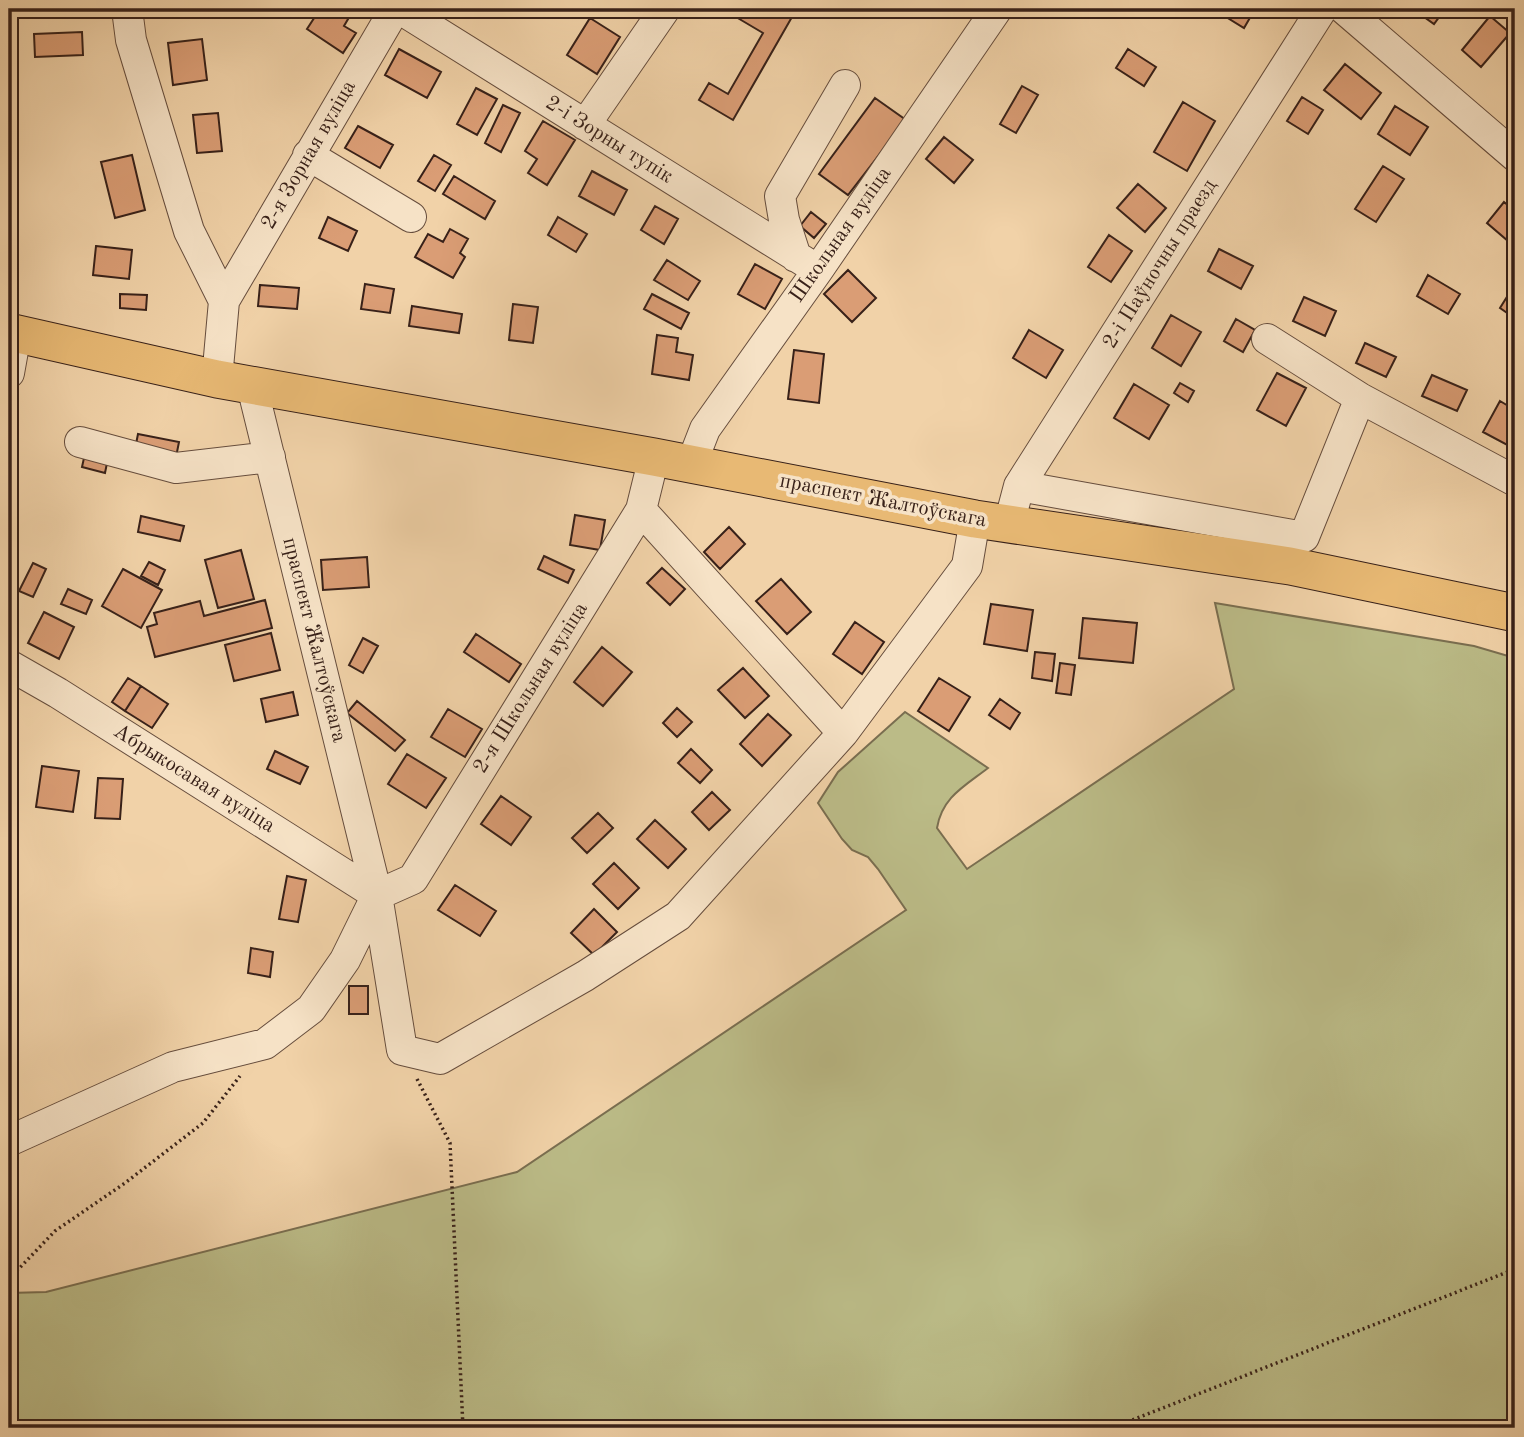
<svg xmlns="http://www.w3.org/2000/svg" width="1524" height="1437" viewBox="0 0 1524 1437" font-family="'Old Standard TT',serif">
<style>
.green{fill:#bbbb87;stroke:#7a6e50;stroke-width:2}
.building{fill:#da9d75;stroke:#382119;stroke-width:2}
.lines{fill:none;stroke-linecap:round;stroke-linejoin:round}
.minor-casing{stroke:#664d3d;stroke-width:32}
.major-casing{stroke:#382119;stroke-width:39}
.path{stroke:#382119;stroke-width:3.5;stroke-dasharray:2 3.5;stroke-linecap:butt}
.minor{stroke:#f6e2c6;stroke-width:30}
.major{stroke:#e8b974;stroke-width:37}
.labels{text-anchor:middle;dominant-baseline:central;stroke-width:7;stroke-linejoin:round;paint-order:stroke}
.street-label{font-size:21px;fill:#382119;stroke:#f6e2c6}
</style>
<rect width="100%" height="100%" fill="#f1d2a8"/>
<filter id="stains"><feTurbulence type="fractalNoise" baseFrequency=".00286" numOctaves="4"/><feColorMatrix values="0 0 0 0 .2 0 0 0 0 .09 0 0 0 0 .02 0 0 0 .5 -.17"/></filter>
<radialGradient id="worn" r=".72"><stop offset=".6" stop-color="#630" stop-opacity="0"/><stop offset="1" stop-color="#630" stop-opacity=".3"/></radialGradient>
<!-- green -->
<path class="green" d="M1215 603 1474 646 1515 658V1428H9V1293L46 1292 517 1172 906 910 878 869 868 857 852 850 842 839 818 803 838 772 905 712 988 768C965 786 942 797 937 828L967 869 1234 689Z"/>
<!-- building -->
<path class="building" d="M320 9H343L351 14 344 26 356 33 343 53 307 29Z
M741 9 796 10 733 120 699 100 709 83 728 94 763 33 736 17Z
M1220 9H1255L1244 28 1218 12Z
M1413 9H1445L1434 24Z
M1490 16 1510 33 1481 67 1462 50Z
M590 18 620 37 597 74 567 55Z
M82 32 83 55 35 57 34 34Z
M202 39 207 80 173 85 168 43Z
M399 49 441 72 427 98 385 75Z
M1128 49 1156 67 1144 86 1116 68Z
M1345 64 1381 93 1361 119 1324 90Z
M1022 86 1038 95 1016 133 1000 124Z
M476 88 497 99 477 135 457 124Z
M1302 97 1323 110 1308 134 1287 121Z
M875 98 906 120 848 195 819 174Z
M1183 102 1215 121 1187 171 1154 152Z
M503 105 520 113 501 152 485 143Z
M1395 106 1428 127 1410 155 1378 134Z
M218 113 222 151 197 153 193 115Z
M543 121 575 140 547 185 528 173 537 159 525 151Z
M358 126 393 145 380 168 345 148Z
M944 137 973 160 954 183 926 159Z
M132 155 145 210 115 218 101 162Z
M434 155 451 165 435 191 418 181Z
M1383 166 1404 179 1376 222 1355 209Z
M592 171 627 190 614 215 579 196Z
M454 176 495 201 485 219 443 194Z
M1138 184 1166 208 1145 232 1117 208Z
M1504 202 1515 211V247L1487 223Z
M655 206 678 219 664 244 641 230Z
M811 212 826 224 814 238 800 226Z
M328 217 357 231 348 251 319 238Z
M558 217 587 234 576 252 548 235Z
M450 229 468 239 460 253 465 257 453 278 415 257 428 234 443 242Z
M1109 235 1132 251 1111 282 1088 267Z
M96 246 132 250 129 279 93 275Z
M1219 249 1253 266 1241 289 1208 271Z
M667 260 700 281 688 300 654 280Z
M755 264 782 279 765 309 738 294Z
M848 270 876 298 852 322 824 294Z
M1428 275 1460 294 1448 314 1417 296Z
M365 284 394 289 390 313 361 309Z
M1515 284V313L1513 317 1500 308Z
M260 285 299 288 297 309 258 306Z
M120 294 147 295 146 310 120 308Z
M652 294 689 313 681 329 644 309Z
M1304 297 1336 311 1325 336 1293 321Z
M513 304 538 307 533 343 509 340Z
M412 306 462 314 459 333 409 326Z
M1171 315 1201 332 1181 366 1152 348Z
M1236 319 1255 330 1243 352 1224 341Z
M1029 330 1063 350 1046 378 1013 358Z
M657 335 678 338 676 352 693 355 689 380 652 374Z
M1365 343 1396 357 1386 377 1356 363Z
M794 350 824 354 819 403 788 399Z
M1277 373 1306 388 1286 426 1257 410Z
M1432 375 1467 390 1457 411 1422 396Z
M1180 383 1194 391 1188 402 1174 393Z
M1134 384 1169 405 1149 439 1114 418Z
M1500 401 1515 410V441L1511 447 1483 432Z
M138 434 179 442 175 462 134 454Z
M84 458 107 463 105 473 82 467Z
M575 515 605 520 600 550 570 545Z
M141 516 184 526 180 541 138 532Z
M729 527 745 544 720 569 704 552Z
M241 550 254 599 218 608 205 560Z
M544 556 574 570 568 583 538 569Z
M367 557 369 587 323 590 321 560Z
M149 562 165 570 158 585 141 576Z
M33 563 46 569 33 597 19 591Z
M662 568 685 589 670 605 647 583Z
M123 569 162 590 141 628 102 606Z
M781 579 811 612 787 634 756 601Z
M68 589 92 600 86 614 61 604Z
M265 600 272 628 155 657 147 627 157 624 154 613 200 601 204 616Z
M991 604 1033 610 1027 651 984 644Z
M44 612 74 627 59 659 28 643Z
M1083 618 1137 623 1133 663 1079 658Z
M855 622 884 642 862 674 833 654Z
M271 633 280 670 234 681 225 645Z
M476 634 521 664 509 682 464 652Z
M363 638 378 646 363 673 349 665Z
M602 647 632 672 603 706 574 682Z
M1035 652 1055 654 1052 681 1032 678Z
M1060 663 1075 665 1071 695 1056 693Z
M743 668 769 696 745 718 718 690Z
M128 678 141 686 125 711 112 702Z
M939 678 970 697 949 731 918 711Z
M141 686 168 704 152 728 125 711Z
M293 692 298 715 266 722 261 699Z
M1000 699 1020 713 1010 729 989 715Z
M357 701 405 740 395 751 347 713Z
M677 708 692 722 677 737 663 723Z
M448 709 482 729 465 757 431 737Z
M768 714 791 735 762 766 740 744Z
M691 749 712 770 700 783 678 763Z
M275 751 308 767 300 784 267 769Z
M407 754 446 778 426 808 388 784Z
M42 766 79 771 73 812 36 807Z
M98 778 123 779 120 819 95 818Z
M712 792 730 810 709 830 692 812Z
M501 796 531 817 511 845 481 824Z
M598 813 613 828 587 853 572 838Z
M655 820 686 849 668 868 637 839Z
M614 863 639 888 618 909 593 884Z
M287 876 306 880 298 922 279 919Z
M455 885 496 911 480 936 438 910Z
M594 909 617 932 594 955 571 933Z
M251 948 273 952 270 977 248 973Z
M349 986H368V1014H349Z"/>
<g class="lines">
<defs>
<path id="minor" d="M127 9 131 40 189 231 224 301 217 379
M400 9 818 270
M1344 9 1515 156
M585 125 665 9
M308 155 411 217
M796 257 784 220 780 196 845 85
M224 301 395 9
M1267 339 1360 398 1515 481
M9 373 16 334
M252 386 377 895 402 1050 440 1059 585 976 678 916 843 733 967 566 975 519
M80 442 176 468 270 457
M691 465 705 429 818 270 997 9
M1019 486 1304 537 1360 398
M641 510 843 733
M1009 524 1019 486 1322 9
M9 665 58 693 377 895
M377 895 413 879 641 510 654 457
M9 1141 173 1067 265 1044 311 1009 345 960 377 895"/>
<path id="major" d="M9 332 217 379 654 457 975 519 1290 566 1515 613"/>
</defs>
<!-- minor casing -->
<use href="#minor" class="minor-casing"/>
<!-- major casing -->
<use href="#major" class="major-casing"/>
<!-- path -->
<path class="path" d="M417 1079 450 1143 463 1428
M9 1279 55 1231 125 1183 203 1123 240 1076
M1112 1428 1515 1269"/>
<!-- minor -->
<use href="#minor" class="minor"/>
<!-- major -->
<use href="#major" class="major"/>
</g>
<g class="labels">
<!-- street labels -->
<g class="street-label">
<text transform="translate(609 140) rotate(32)">2-і Зорны тупік</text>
<text transform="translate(309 155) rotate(-60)">2-я Зорная вуліца</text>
<text transform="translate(841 235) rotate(-55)">Школьная вуліца</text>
<text transform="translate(1160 264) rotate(-58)">2-і Паўночны праезд</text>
<text transform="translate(883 501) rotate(11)">праспект Жалтоўскага</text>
<text transform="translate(314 640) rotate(76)">праспект Жалтоўскага</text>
<text transform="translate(531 688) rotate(-58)">2-я Школьная вуліца</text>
<text transform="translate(194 779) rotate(32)">Абрыкосавая вуліца</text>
</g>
</g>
<!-- margin -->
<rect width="1524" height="1437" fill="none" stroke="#f1d2a8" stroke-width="35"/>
<rect x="10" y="10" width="1503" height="1416" fill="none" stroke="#382119" stroke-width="3.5"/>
<rect x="18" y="18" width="1489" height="1402" fill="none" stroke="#382119" stroke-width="2"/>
<rect width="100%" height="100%" filter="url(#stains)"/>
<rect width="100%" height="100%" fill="url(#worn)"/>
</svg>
